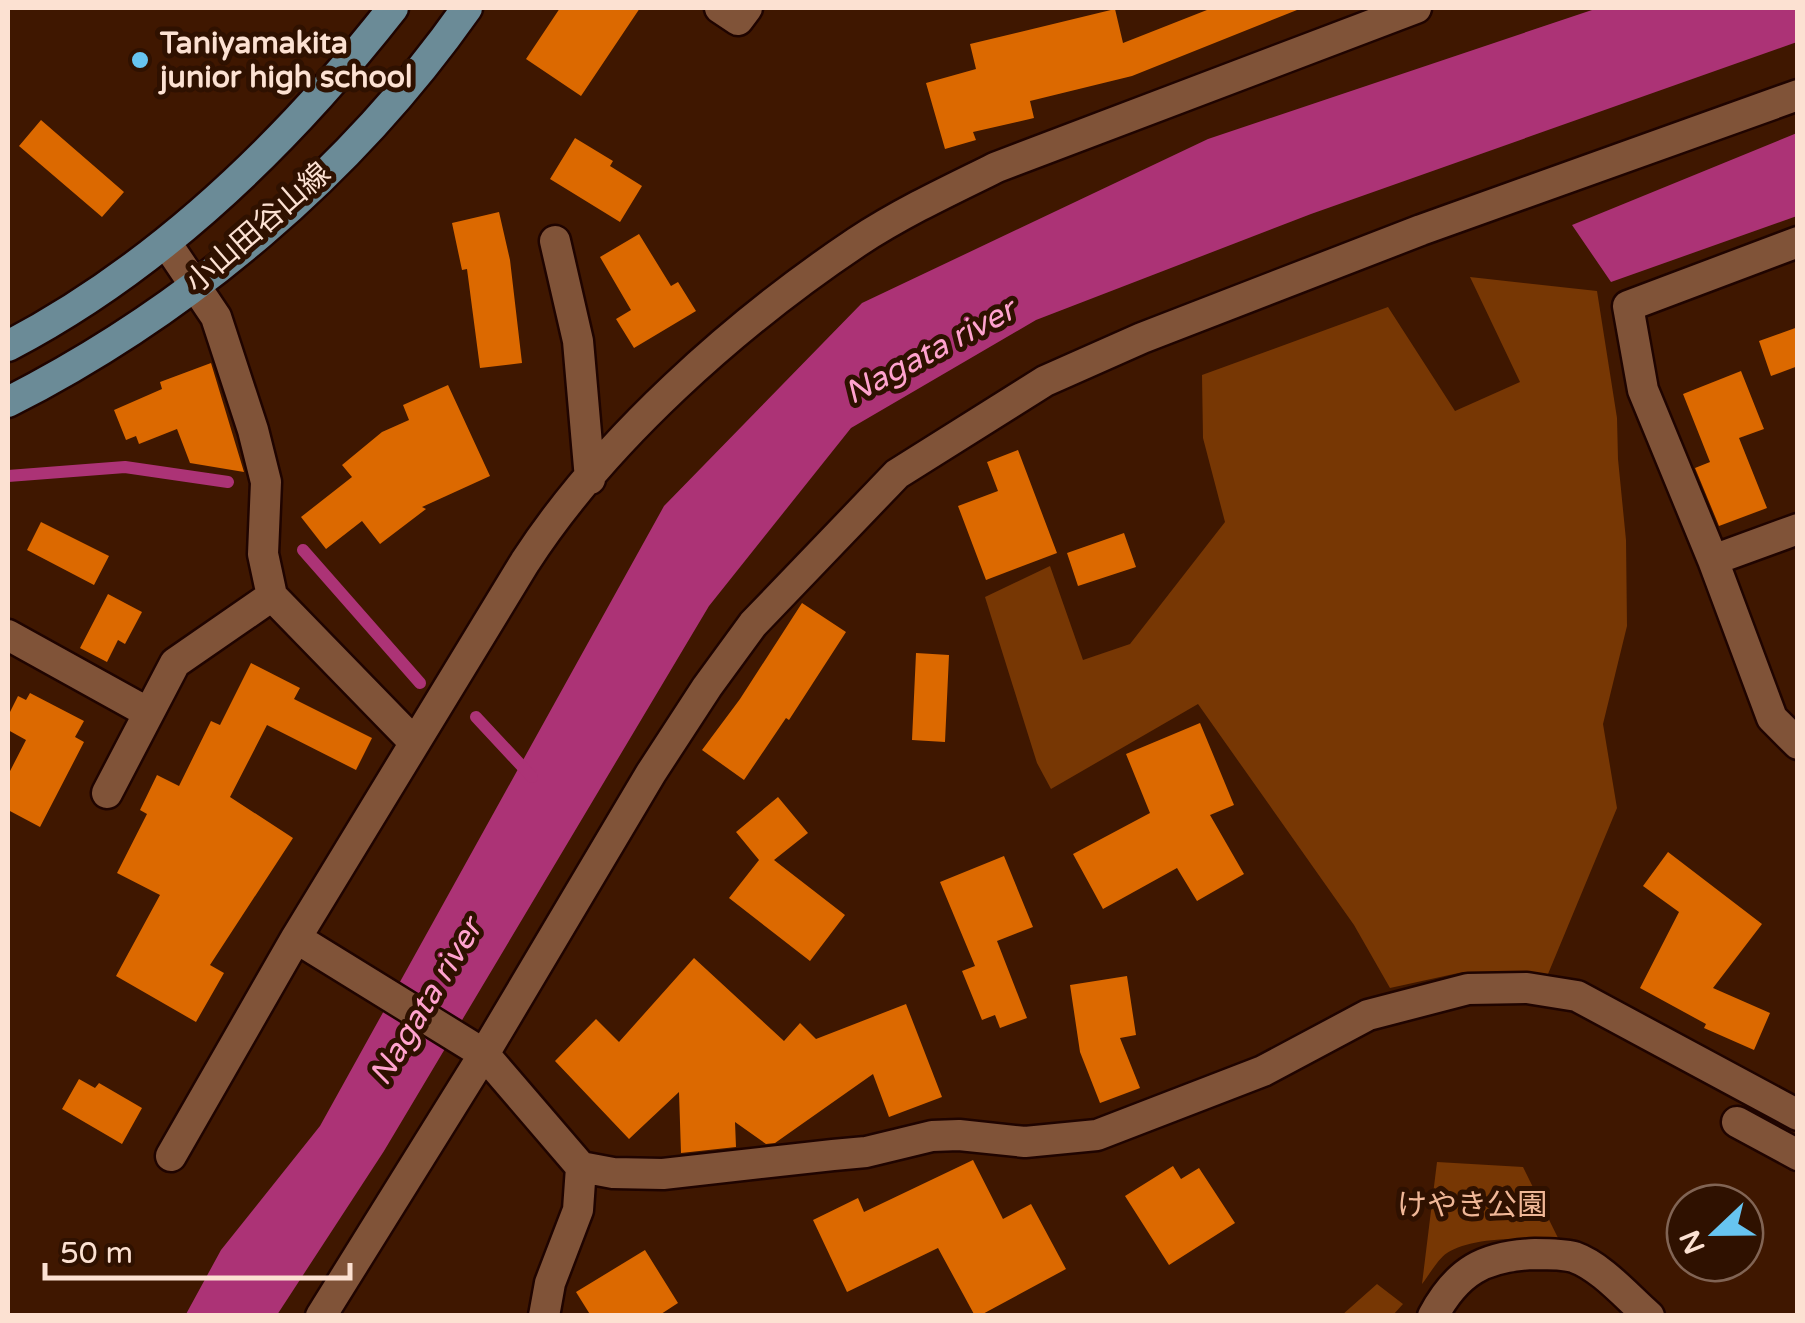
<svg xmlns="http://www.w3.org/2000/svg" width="1805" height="1323" viewBox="0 0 1805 1323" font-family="'Varela Round','Noto Sans JP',sans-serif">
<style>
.green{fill:#773704}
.water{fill:#ac3376}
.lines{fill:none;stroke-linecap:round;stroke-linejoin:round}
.stream{stroke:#ac3376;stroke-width:12}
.building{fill:#dc6900}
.minor-casing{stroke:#1f0400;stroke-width:35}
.major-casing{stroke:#1f0400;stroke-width:35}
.minor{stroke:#805338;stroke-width:30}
.major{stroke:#6b8b97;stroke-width:30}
.poi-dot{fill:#67c4f0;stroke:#2f1100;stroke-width:4}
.labels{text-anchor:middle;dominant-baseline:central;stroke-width:10;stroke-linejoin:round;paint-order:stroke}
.poi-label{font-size:30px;font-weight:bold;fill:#fce1d2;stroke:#2f1100;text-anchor:start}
.street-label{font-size:30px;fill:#fce1d2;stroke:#2f1100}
.park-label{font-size:30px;fill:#f0b797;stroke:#2f1100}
.water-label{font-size:32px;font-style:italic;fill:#ffa3ce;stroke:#2f1100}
</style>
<rect width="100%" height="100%" fill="#3f1700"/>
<!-- green -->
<path class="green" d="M1470 277 1597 291 1617 418 1618 459 1626 540 1627 626 1603 724 1617 808 1548 974 1463 972 1390 988 1354 925 1198 704 1051 789 1037 763 985 597 1050 566 1083 660 1130 644 1225 522 1203 438 1202 375 1388 307 1455 411 1520 382Z
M1437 1162 1523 1167 1559 1240C1530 1238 1472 1236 1447 1253 1438 1259 1429 1275 1422 1284Z
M1377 1284 1403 1304 1393 1315H1342Z"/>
<!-- water -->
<path class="water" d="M1598 8H1797V42L1311 214 1036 320 851 428 709 606 384 1151 277 1315 185 1316 221 1250 320 1126 664 506 862 303 1208 139Z
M1797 133V216L1611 282 1572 225Z"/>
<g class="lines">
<!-- stream -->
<path class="stream" d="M8 476 125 467 228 482
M303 550 420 683
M476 717 532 777"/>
</g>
<!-- building -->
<path class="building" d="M560 8H640L581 96 526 59Z
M1212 8H1296L1297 10 1132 76 1030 101 1034 118 973 132 976 140 945 149 926 83 976 69 970 44 1115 9 1123 43Z
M41 120 124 192 102 217 19 146Z
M575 138 613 161 610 166 642 186 620 222 550 179Z
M499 212 510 260 522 363 480 368 467 269 462 270 452 223Z
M639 234 671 286 678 282 696 311 634 348 616 319 631 310 600 257Z
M1798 327V366L1771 376 1759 341Z
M211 363 244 472 190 463 177 429 139 444 136 436 126 440 114 410 162 389 160 382Z
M1741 371 1764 429 1739 438 1767 508 1719 526 1695 468 1710 462 1683 394Z
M448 385 490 476 422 507 426 509 380 544 362 521 326 549 301 517 352 477 342 465 382 432 409 420 403 405Z
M1018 450 1057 553 986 580 958 506 998 491 987 462Z
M41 522 109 556 94 585 27 550Z
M1124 533 1136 567 1078 586 1067 553Z
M108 594 142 612 125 644 118 640 107 662 80 648Z
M802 603 846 632 789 720 786 718 744 780 702 750 740 699Z
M916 653 949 655 945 742 912 740Z
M251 663 300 688 294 699 372 738 356 770 267 725 230 797 293 838 210 965 224 973 196 1022 116 976 160 895 117 873 147 814 140 810 157 775 179 786 211 721 220 725Z
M30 693 84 721 75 737 84 742 40 827 8 810V775L26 740 8 730V716L18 696 26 700Z
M1200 723 1234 805 1210 815 1244 874 1197 901 1177 868 1103 909 1073 854 1150 813 1126 754Z
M778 797 808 833 774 860 845 915 810 961 729 898 759 860 736 832Z
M1668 852 1762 924 1713 988 1770 1013 1754 1050 1704 1028 1706 1024 1640 988 1679 912 1643 886Z
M1004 856 1033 927 997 941 1027 1018 1000 1028 995 1015 982 1020 962 971 975 966 940 882Z
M694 958 784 1041 800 1023 816 1039 906 1004 942 1097 889 1117 873 1074 775 1143 766 1144 735 1122 736 1147 681 1153 679 1092 629 1139 555 1061 596 1019 619 1042Z
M1127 976 1136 1035 1120 1038 1140 1088 1100 1103 1080 1052 1070 985Z
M79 1079 95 1088 99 1083 142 1108 122 1144 62 1109Z
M973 1160 1003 1219 1031 1204 1066 1269 979 1316H975L938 1248 847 1292 813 1220 858 1198 864 1212Z
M1173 1166 1181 1179 1199 1168 1235 1223 1169 1265 1125 1196Z
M645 1250 678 1303 658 1316H591L576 1292Z"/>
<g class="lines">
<defs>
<path id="minor" d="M720 8 738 20 747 8
M555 241 578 341 590 479
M1798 242 1628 306 1643 390 1713 560 1772 718 1798 744
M167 244 216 317 253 430 266 482 263 554 272 596 414 742
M1713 560 1798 529
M8 635 147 712
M107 793 175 663 272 596
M296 938 484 1054 581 1167 613 1173 663 1174 833 1155 866 1152 932 1136 959 1135 1025 1142 1097 1135 1263 1071 1368 1015 1468 989 1527 988 1577 996 1798 1115
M1737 1122 1798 1155
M171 1156 296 938 525 562C604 440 736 323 857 242 901 213 950 190 997 167L1416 8
M321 1316 484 1054 651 773 707 687 753 624 897 474 1045 381 1142 338 1421 230 1798 95
M544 1316 550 1283 578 1210 581 1167
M1433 1316C1457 1271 1484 1256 1535 1254 1546 1254 1563 1254 1574 1257 1602 1267 1627 1297 1649 1316"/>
<path id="major" d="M8 346C161 266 287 143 393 8
M8 402C187 311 351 173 467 8"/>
</defs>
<!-- minor casing -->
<use href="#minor" class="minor-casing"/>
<!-- major casing -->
<use href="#major" class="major-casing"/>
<!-- minor -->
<use href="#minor" class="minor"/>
<!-- major -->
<use href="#major" class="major"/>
</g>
<!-- markers -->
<circle class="poi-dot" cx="140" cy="60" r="10"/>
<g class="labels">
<!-- poi labels -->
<g class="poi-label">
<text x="160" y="43">Taniyamakita<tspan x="160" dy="34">junior high school</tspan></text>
</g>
<!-- street labels -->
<g class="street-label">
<text transform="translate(258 228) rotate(-41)">小山田谷山線</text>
</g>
<!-- park labels -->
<g class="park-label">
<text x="1472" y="1205">けやき公園</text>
</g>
<!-- water labels -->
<g class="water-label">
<text transform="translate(930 352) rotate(-28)">Nagata river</text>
<text transform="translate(426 1002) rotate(-59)">Nagata river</text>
</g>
</g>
<!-- border -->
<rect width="1805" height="1323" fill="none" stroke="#fce1d2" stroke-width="20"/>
<!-- north arrow -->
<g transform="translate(1715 1233) rotate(248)"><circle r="48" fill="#2f1100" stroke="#816454" stroke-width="2.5"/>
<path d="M0-8L18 38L0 25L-18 38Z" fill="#67c4f0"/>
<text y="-15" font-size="28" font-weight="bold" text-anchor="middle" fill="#fce1d2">N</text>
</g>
<!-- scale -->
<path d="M45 1263v15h305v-15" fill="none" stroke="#fce1d2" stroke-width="5"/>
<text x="60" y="1263" font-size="30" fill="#fce1d2" stroke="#2f1100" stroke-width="8" paint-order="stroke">50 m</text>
</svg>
